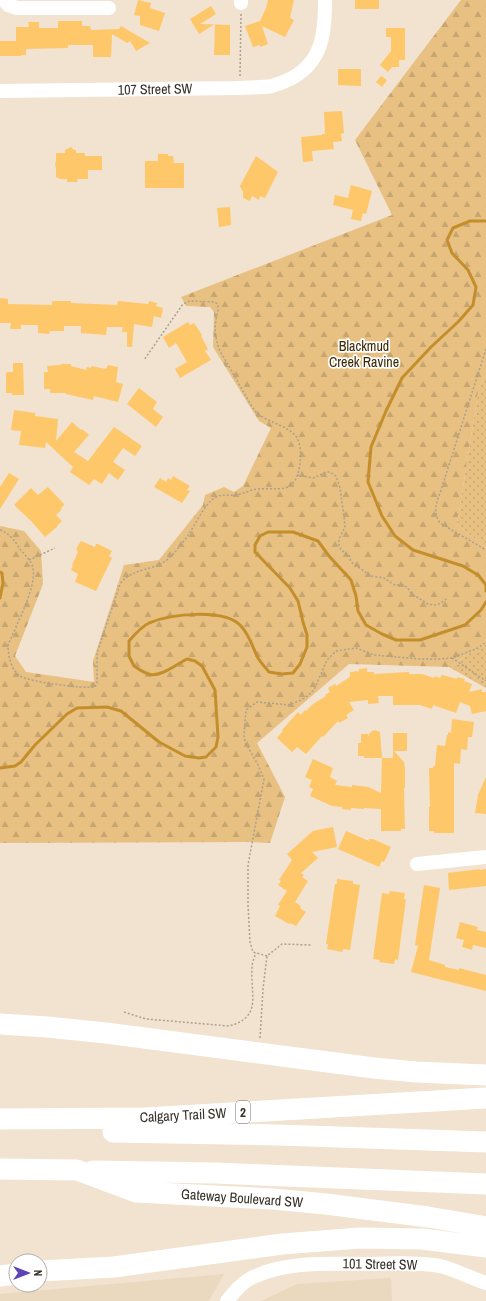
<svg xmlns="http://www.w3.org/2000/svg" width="486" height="1301" viewBox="0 0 486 1301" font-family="'Archivo Narrow',sans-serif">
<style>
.built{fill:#ead9be}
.forest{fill:url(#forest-firs)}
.park{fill:url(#park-dots)}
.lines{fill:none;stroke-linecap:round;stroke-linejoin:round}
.stream{stroke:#c48f2b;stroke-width:3}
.building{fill:#fec769}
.path{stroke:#aaa090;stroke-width:1.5;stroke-dasharray:2 2;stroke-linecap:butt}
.minor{stroke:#fff;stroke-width:14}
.highway{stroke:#fff;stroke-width:21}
.labels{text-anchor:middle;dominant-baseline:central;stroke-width:3.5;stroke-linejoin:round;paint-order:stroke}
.shield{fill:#fff;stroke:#726e68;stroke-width:1}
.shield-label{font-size:13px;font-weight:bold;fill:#353028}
.street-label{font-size:14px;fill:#353028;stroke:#fff}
.park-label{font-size:14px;fill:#3c2600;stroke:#fff}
</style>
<defs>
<pattern id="forest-firs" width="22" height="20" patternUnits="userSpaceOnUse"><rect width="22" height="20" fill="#e7c082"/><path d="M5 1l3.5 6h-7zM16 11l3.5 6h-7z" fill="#c7a570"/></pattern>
<pattern id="park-dots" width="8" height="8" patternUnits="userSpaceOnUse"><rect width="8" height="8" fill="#e7c082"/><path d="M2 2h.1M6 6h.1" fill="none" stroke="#c7a570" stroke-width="1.8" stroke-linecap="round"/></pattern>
</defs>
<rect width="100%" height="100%" fill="#f1e3cf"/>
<!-- built -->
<path class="built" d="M224 1274 209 1301H0V1294Z
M391 1278 392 1301H261L297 1284Z"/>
<!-- forest -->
<path class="forest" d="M461 0H486V375L479 387 457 524 486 548V639L482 645 449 667 349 664 257 743 285 797 270 843 248 842 0 843V526L24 531 41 551 43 584 15 656 26 672 94 682 93 661 124 565 159 560 203 505 205 495 224 487 234 492 243 486 271 428 259 421 213 347 214 312 210 307 186 306 181 297 392 215 355 140Z"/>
<!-- park -->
<path class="park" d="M486 375V548L457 524 479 387Z
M486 639V688L449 667 482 645Z"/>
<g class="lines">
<!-- stream -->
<path class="stream" d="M486 221H470L453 228 447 240 452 253 468 270 476 287 473 305 458 322 431 347 402 378 386 411 371 447 368 482 382 516 395 536 413 550 463 566 478 575 486 585V591
M0 572 2 573 3 583 0 598
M0 768 15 766 21 762 35 745 67 714 77 708 107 707 121 711 159 742 185 756 199 758 206 757 216 747 218 737 215 690 202 666 195 661 187 659C177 664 160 678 148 674 143 672 138 669 134 666L129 656V641C135 634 141 627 149 623 170 614 224 608 241 626 250 636 252 646 258 658 261 663 266 668 269 672L282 674 293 673 300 664 307 647V635L303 622 298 601 290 588 255 552V545L260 536 268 532H293L318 541 329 556 351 580 356 596 358 611 366 625 382 634 396 640H420L465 625 481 610 486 602"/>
</g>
<!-- building -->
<path class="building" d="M138 0 151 3 150 8 165 13 159 31 140 25V16L134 15Z
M268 0H294L290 18 294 20 285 37 262 26 268 44 260 47V45L253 47 245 26 260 21 266 8Z
M355 0H379V9H355Z
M211 6 216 14 200 24 230 25V55H214L215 24 199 34 190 19Z
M58 21H82V26H90L91 30 119 29 121 26 150 43 136 51 130 41 127 43 112 34 111 57H93V45H68V48L26 49V55H21V56H0V41H16V27H29L28 22H39V28H58Z
M386 28H405V60H399V67H392L388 72 380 65 391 51V37H386Z
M338 69H361V86L338 85Z
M381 76 387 80 382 87 376 82Z
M342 111 344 133 341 134 342 141 333 142 334 149 312 151 313 161 303 162 301 137 322 135V134H325L324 112Z
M71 147 74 150H76V153H85V156H102V170H88V179H77L78 182H67V179H60L56 177V168L55 164 56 161V153H65V150Z
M158 154H168V156H173L174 163H184V188H145V161H158Z
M256 156 278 172 265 198 260 196 259 200 252 196 250 201 243 198V192L240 186Z
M351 185 372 191 366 214 363 213 361 221 351 219 353 210 333 205 335 195 348 198Z
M230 207 231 225 219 227 217 208Z
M0 298 8 299V304L52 305V301H71V303L117 305 118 301 148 304 149 301 157 303 156 306 163 308 161 318 154 316 152 327 134 324 132 347H127V332H122L123 327H107L106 335 81 333V326H64V331H50L49 334 38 333V325H21V329H10L11 323H0Z
M188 322 190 325 194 323 202 335 201 336 208 349 205 351 211 360 180 378 175 369 187 362 176 343 169 348 163 337Z
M13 363H23L24 395H12V393H6V374L7 372H13Z
M61 364H71V366L86 370 87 367 91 368V366L106 369 108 365 118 367 116 382 123 384 118 402 94 396 93 400 66 394V393H50V389H44V372H48L47 366 61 365Z
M139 388 157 402 153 409 163 417 156 427 127 404Z
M14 410 35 413V416L58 419 56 441 72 422 81 430 82 429 89 435 74 452 88 461 114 427 142 446 135 456 123 448 113 462 125 470 118 480 109 473 102 484 94 479 89 485 70 472 73 467 46 442 45 448 19 445 21 431 11 430Z
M9 473 19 479 0 509V487Z
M173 476 190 486 187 490 190 491 182 503 154 487 160 478 166 482 168 478 171 480Z
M48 487 64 504V505L61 508 62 509 56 515 62 521 57 526H58L45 537 31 521 14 505 31 488 38 495Z
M81 541 95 547 96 544H98L112 551 109 556 112 558 96 591 75 582 78 574 71 570 73 566 72 565 78 552 77 551V549H76Z
M367 668V672H374V674L409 672V674H422L434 678 435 676 440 678 442 675 457 679V677L465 679 464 681 472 684 469 692 482 689V692H486V711L472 714 470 706 460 702 456 713 433 705 432 709 420 705H393V696H378L379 703 368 704V700L349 702 354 710 346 715 348 718 339 723 338 721 323 737 322 736 306 754 297 747 292 752 277 738 283 731 282 730 298 712 301 715 305 710 306 711 313 704 326 696 325 695 330 692 328 688 335 684 336 686 350 677V672L359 671V669Z
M452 719 474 722 472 737H468L467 750 461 749 460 764 454 763V833H434V831H429V807H430L429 768H433V766H435L437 745 445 746 447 735H448V732L451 733Z
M375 730 380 732 382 758H393V733H407V751H394L404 762 405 768V788H404L405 829H401V831H381V809L364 808V809L351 808V810L342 809V807L332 806 310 796 313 789 309 787 312 780 305 777 313 759 333 768 330 777 337 781 335 785 352 787V785L368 787 381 793 382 758H364V756H358V743H361V734H368L369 737V734L372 731Z
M486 777V814L475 813 478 795Z
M333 827 337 847 312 852 318 858 301 873 304 875 302 877 308 881 295 902 301 906 300 908 306 912 296 926 290 923 289 924 275 916 280 906 278 905 287 891 278 885 281 881 279 880 292 860 287 854 313 831Z
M346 831 369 841V839H373L391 847 384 862 382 861 379 867 338 849Z
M480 869V870L486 869V886L449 890 448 873Z
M337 879 353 881V884L360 885 350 950 343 949 342 952 327 949 328 944H326L335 884H337Z
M424 885 440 888 429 960 445 965V967L459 970V968L486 975V991L411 972 418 946 415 945Z
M390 891 405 893 404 899H406L398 960 395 959 394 964 379 962 380 960 373 959 382 893 389 894Z
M460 922 478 927 477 930 486 932V948L473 945 472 950 462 947 464 940 456 938Z"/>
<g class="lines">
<!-- path -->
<path class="path" d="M240 76 241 14
M486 349 441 490C437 502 432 511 440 523L486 550
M297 475 313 478 327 472H330L336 476 340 488 344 516 345 527 339 539V545L341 550 349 555 351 562 371 576 384 578 395 585H403L407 587 412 594 428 604 434 605 439 604 448 598
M0 530C9 533 15 541 20 549 25 555 32 561 33 569 37 586 15 628 8 645 8 656 11 670 20 676 29 682 84 689 95 687L97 683V653L120 584C132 567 153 572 168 559 176 552 183 542 189 534 196 523 205 503 216 497 221 494 228 496 234 495 242 495 249 490 257 489 281 487 295 496 300 464 301 456 301 445 297 438 289 425 267 423 256 412 251 406 247 398 243 391 235 377 227 363 219 349 216 340 214 330 216 320 216 316 219 311 218 307 218 304 217 304 215 302L190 301 183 304 144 360
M29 560 55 548
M452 658 486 681
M267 956 253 952 250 942 248 905V865L264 779 257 763 245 742 244 735 246 710 257 702 290 705 305 698 314 690 327 660 336 651 356 648 374 655 419 659H439L452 658 478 648 486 642
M124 1012 146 1019 229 1026C263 1017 250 994 252 968 252 963 254 958 256 953
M260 1038 263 989 267 956 282 944 311 945"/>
<!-- minor -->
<path class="minor" d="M4 0 8 5 17 8H109
M241 3V0
M0 91 238 88C249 87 261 88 272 86 279 84 286 81 292 78 323 61 325 32 325 0
M417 864 486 857
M227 1301C233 1293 242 1283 251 1278 288 1260 331 1264 371 1264 393 1263 418 1262 440 1266 456 1270 471 1278 486 1283"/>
<!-- highway -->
<path class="highway" d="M0 1024 47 1027 106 1033 374 1068 416 1072 486 1075
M0 1119 145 1118 486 1098
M113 1132 279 1135 486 1142
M0 1169 77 1170 136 1192 273 1199 326 1204 428 1217 486 1227
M93 1171 214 1173 486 1184
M40 1271 114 1267 282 1244 360 1238 422 1239 486 1247
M0 1276 16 1274"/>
</g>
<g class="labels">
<!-- shield labels -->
<rect class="shield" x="236" y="1101" width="14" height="22" rx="3"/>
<g class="shield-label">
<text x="243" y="1112">2</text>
</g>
<!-- street labels -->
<g class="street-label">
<text transform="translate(155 89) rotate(-1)">107 Street SW</text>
<text transform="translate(183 1115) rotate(-3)">Calgary Trail SW</text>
<text transform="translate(242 1198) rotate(4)">Gateway Boulevard SW</text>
<text transform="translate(380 1264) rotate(1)">101 Street SW</text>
</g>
<!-- park labels -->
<g class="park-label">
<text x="364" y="346">Blackmud<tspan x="364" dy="16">Creek Ravine</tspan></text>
</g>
</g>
<!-- north arrow -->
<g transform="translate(28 1273) rotate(90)"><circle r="19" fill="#ffffff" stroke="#aeaca9"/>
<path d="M0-3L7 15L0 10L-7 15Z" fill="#5e42ba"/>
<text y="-6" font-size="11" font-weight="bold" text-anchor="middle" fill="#353028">N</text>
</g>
</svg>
